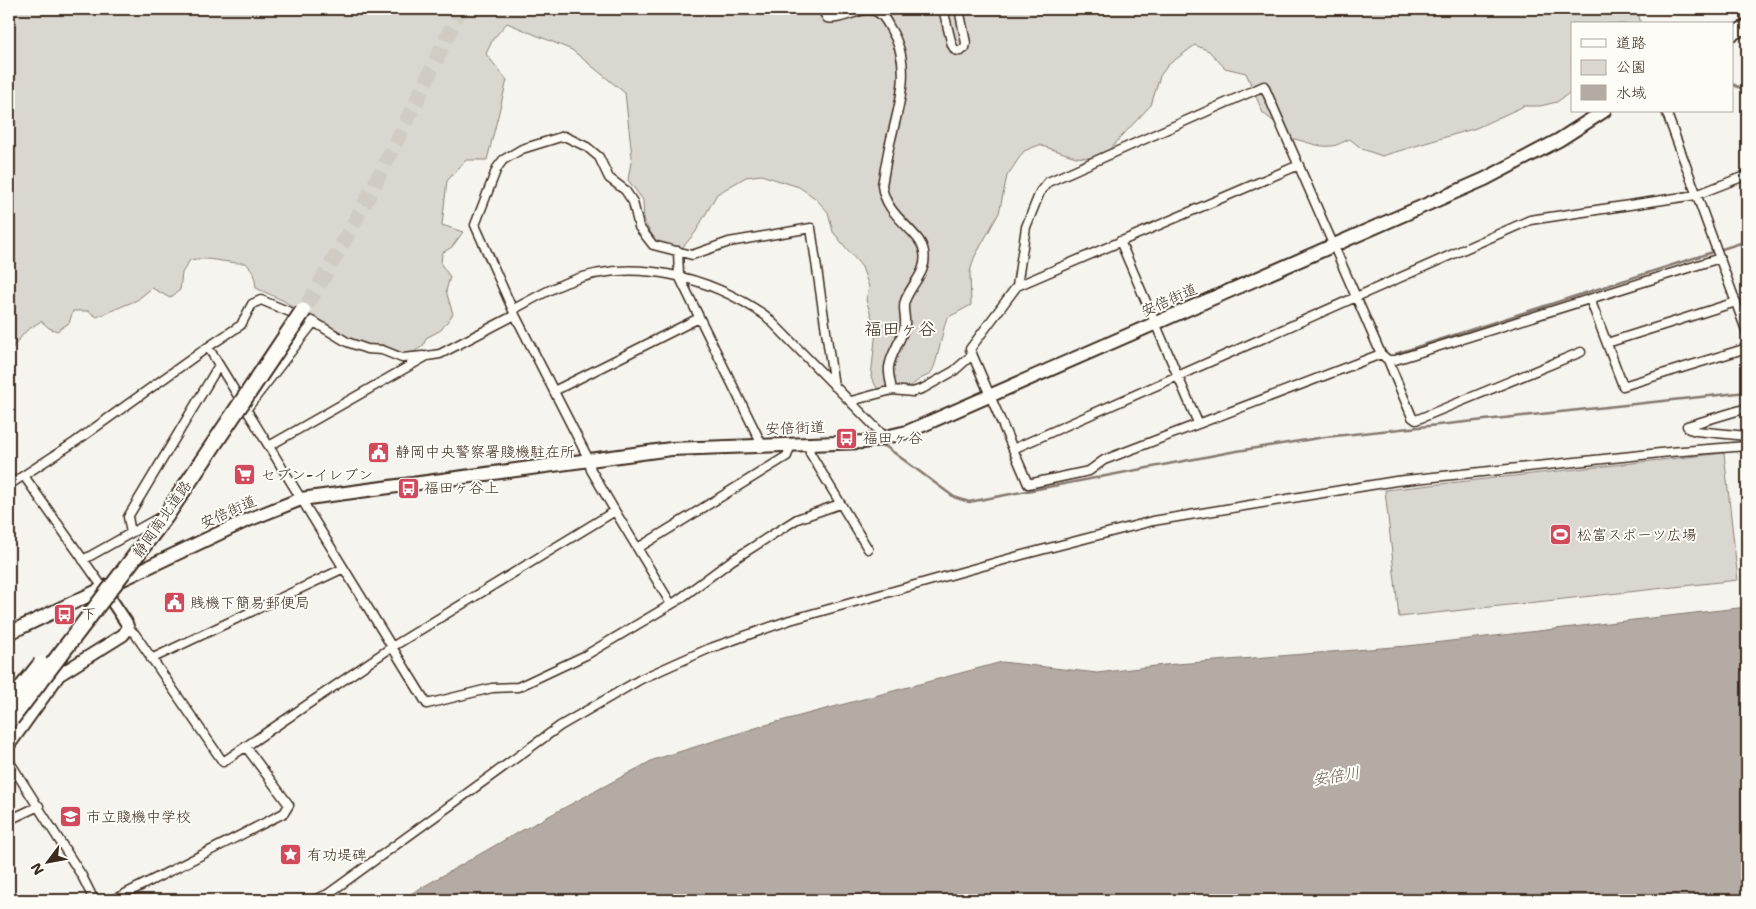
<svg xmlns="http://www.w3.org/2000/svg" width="1756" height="909" viewBox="0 0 1756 909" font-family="'Shantell Sans','Klee One',sans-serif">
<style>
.green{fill:#dad6d0;stroke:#8a8077}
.water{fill:#b4aca4;stroke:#84786e}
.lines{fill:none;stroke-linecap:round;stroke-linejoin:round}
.stream{stroke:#84786e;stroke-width:2.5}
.highway-tunnel{stroke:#d0ccc4;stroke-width:15;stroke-dasharray:15 8;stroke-linecap:butt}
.street-casing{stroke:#3b2a1e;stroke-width:11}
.secondary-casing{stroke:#3b2a1e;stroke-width:15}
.primary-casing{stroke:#3b2a1e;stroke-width:16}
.street{stroke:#fdfcf7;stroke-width:8}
.secondary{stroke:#fdfcf7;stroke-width:11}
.primary{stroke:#fdfcf7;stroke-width:12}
.highway-bridge-casing{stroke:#3b2a1e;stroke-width:19;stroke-linecap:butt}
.highway-bridge{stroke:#fdfcf7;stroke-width:15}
.labels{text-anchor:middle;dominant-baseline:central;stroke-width:4;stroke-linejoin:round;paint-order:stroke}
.street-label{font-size:15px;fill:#3b2a1e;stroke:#fdfcf7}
.poi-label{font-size:15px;fill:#3b2a1e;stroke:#fdfcf7;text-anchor:start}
.water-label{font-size:16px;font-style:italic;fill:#65584d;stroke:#fdfcf7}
.quarter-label{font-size:18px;fill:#3b2a1e;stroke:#fdfcf7}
</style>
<rect width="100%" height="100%" fill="#f5f4ee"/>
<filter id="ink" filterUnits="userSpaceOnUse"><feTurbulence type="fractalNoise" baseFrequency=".02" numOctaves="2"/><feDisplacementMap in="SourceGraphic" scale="10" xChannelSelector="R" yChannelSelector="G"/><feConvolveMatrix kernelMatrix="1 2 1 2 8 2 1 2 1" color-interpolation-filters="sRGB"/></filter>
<g filter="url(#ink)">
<!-- green -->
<path class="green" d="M9 9H1637L1641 24H1572V91L1557 102 1540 106H1524L1476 128 1382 156 1362 149 1350 139C1344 141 1337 146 1331 146 1317 148 1302 139 1288 138L1278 125 1263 113 1246 73 1225 68 1209 51 1195 45 1168 65 1160 76 1151 105 1108 151 1091 158 1076 157 1039 145 1024 151 1007 176 999 213 974 258 970 272 971 305 947 318C942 331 937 367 930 374 926 377 920 378 916 382 906 390 902 392 889 396L878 390 871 377 876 330 866 300 869 287 862 267 833 232 828 212 815 198 799 187 761 175 746 177 717 194 695 233 681 249 656 241 644 222 643 200 628 180 632 156 625 93 572 50 507 23 493 39 486 54 507 80 487 160H466L447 181 442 225 463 232 452 247 442 253 441 264 450 277 446 291 453 314 441 330 426 338 423 346 409 355 383 345H367L349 339 306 317 284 301 256 288 254 273 246 263C226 264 209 256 190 260L182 273 180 290 170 298 152 288 137 300 97 317 88 311H73L69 323 57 331 49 328 41 321 26 331 9 352Z
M1724 453 1738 580 1399 617 1385 490Z"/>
<!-- water -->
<path class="water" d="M1747 607V900H400L508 838 653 760 762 726 1002 662 1097 673 1164 665 1407 646Z"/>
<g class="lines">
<!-- stream -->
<path class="stream" d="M1732 84 1747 91
M1395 354 1747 241
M867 447 885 446 954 497 969 502 1231 452 1325 437 1747 392"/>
<!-- highway-tunnel -->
<path class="highway-tunnel" d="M307 305C365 209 413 110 460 9"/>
<defs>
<path id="street" d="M825 9 824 13 827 18C843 21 860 6 875 11 883 14 887 22 890 28 913 64 900 102 891 139 887 154 885 170 882 185 885 217 921 231 924 252 928 272 911 284 905 301 902 307 906 317 905 324 903 339 891 352 889 367 888 374 891 383 892 390
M943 9 952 45 955 50 960 51 965 48 966 43 959 9
M1264 86 1381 354 1104 460 1089 471 1028 484 970 349 1017 286 1026 227 1040 192 1048 182Z
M1666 111 1747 333
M1120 241 1198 423
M678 251 679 276 762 445
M1017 286 1299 165
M1590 299 1623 386 1747 348
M514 309C531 300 548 290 565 283 632 256 709 276 766 316L885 437
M1607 343 1736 302
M208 347 241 325 252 304 261 300 314 322 347 342 367 349 382 350 402 358 423 356
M1381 354 1388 360H1395L1720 258
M1388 360 1412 417 1416 420 1581 352
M554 391 699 318
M851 401 892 390 913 392 924 388 954 371 972 355
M1747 408 1687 426 1689 429 1696 431 1747 436
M245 411 314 322
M809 444 810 453 868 549
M269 446 427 356 440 354 515 315
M1013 449 1530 220 1696 195 1747 175
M24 476 104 589
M9 485 75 442 208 347 427 704 492 688 518 687 586 655 677 601 731 561 797 519 840 504
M615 511 671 604
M131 533 160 517
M638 548 787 456 791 444
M83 560 131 533 128 517 219 365
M128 628 135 634 223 762 392 647 615 511 591 470 588 458 515 315 475 225 497 168 503 160 522 149 564 136 587 147 599 157 609 178 625 190 633 202 639 227 653 245 692 255 729 242 811 228 834 386
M151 659 342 569
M9 761 82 876 94 900
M9 820 39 806
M113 900 284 813 289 805 246 747
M314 900 328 894 560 726 641 679 708 649 790 620 1022 555 1153 521 1396 481 1670 452 1747 446"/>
<path id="secondary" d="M9 745 59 675 123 635 128 628 126 622 104 589"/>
<path id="primary" d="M1732 34 1747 26
M9 633 243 522 301 499 671 449 864 442 907 432 1485 179 1559 140 1604 111"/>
</defs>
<!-- street casing -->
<use href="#street" class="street-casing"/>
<!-- secondary casing -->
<use href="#secondary" class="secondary-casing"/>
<!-- primary casing -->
<use href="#primary" class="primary-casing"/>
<!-- street -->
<use href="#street" class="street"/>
<!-- secondary -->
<use href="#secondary" class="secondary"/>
<!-- primary -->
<use href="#primary" class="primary"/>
<defs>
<path id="highway-bridge" d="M9 704 41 664
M11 719 165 517 303 311"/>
</defs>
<!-- highway-bridge casing -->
<use href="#highway-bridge" class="highway-bridge-casing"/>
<!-- highway-bridge -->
<use href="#highway-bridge" class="highway-bridge"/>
</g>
</g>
<!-- icons -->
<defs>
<symbol id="bus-square" viewBox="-11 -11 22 22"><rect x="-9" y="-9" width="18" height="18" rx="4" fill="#d1495b" stroke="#fdfcf7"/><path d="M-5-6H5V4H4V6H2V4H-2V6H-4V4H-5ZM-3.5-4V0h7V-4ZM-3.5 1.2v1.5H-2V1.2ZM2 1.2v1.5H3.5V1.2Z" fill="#fff"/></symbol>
<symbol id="civic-square" viewBox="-11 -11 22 22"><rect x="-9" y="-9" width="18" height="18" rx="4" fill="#d1495b" stroke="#fdfcf7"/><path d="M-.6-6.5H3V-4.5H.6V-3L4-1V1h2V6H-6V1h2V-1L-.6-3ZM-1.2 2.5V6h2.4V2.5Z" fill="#fff"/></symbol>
<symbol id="supermarket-square" viewBox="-11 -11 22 22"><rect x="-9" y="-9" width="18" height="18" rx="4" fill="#d1495b" stroke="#fdfcf7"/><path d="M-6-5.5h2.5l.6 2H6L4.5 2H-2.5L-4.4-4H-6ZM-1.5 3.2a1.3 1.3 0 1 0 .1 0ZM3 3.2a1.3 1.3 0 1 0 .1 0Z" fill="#fff"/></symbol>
<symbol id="stadium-square" viewBox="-11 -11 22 22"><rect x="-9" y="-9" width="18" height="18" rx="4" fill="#d1495b" stroke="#fdfcf7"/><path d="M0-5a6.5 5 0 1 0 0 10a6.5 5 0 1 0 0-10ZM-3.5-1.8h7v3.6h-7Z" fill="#fff"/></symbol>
<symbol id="school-square" viewBox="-11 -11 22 22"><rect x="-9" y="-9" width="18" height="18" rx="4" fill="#d1495b" stroke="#fdfcf7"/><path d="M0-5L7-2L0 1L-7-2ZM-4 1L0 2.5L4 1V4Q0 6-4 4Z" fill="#fff"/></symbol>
<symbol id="sight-square" viewBox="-11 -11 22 22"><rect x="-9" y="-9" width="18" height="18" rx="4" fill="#d1495b" stroke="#fdfcf7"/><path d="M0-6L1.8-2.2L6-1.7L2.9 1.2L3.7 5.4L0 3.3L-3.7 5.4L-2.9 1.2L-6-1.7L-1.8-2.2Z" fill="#fff"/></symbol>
</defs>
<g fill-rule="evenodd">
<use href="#bus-square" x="834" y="426" width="25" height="25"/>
<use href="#civic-square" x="366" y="440" width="25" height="25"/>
<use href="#supermarket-square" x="232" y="462" width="25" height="25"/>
<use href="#bus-square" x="396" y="476" width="25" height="25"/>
<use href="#stadium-square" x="1548" y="522" width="25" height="25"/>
<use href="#civic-square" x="162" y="590" width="25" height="25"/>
<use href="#bus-square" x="52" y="602" width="25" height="25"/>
<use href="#school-square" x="58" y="804" width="25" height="25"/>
<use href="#sight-square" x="278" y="842" width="25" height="25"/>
</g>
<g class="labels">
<!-- street labels -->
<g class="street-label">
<text transform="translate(1169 300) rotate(-24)">安倍街道</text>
<text transform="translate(795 428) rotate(-2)">安倍街道</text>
<text transform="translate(228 512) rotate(-24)">安倍街道</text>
<text transform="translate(162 519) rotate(-55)">静岡南北道路</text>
</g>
<!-- poi labels -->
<g class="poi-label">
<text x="863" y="438">福田ヶ谷</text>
<text x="395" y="452">静岡中央警察署賤機駐在所</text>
<text x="261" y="475">セブン-イレブン</text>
<text x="424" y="488">福田ヶ谷上</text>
<text x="1577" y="535">松富スポーツ広場</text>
<text x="190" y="603">賎機下簡易郵便局</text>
<text x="81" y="614">下</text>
<text x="86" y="817">市立賤機中学校</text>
<text x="307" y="855">有功堤碑</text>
</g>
<!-- water labels -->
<g class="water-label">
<text transform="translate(1336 776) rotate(-9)">安倍川</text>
</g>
<!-- quarter labels -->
<g class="quarter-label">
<text x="900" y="329">福田ヶ谷</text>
</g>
</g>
<!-- margin -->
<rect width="1756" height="909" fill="none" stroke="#fdfcf7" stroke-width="30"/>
<rect x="15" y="15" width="1726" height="879" fill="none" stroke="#3b2a1e" stroke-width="2" filter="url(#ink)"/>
<!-- legend -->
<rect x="1571" y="22" width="162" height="90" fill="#fdfcf7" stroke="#afa8a0"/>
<rect x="1581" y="39" width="25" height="8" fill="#fdfcf7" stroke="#afa8a0"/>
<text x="1616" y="48" font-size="15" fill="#3b2a1e">道路</text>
<rect x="1581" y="60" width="25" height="15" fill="#dad6d0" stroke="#afa8a0"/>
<text x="1616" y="72" font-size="15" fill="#3b2a1e">公園</text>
<rect x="1581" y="85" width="25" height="15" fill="#b4aca4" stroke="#afa8a0"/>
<text x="1616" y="98" font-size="15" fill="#3b2a1e">水域</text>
<!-- north arrow -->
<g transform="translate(48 862) rotate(238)" stroke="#fdfcf7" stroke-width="4" paint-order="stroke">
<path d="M0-4L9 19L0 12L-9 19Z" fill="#3b2a1e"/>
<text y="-8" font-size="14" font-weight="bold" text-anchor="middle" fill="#3b2a1e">N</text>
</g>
</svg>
